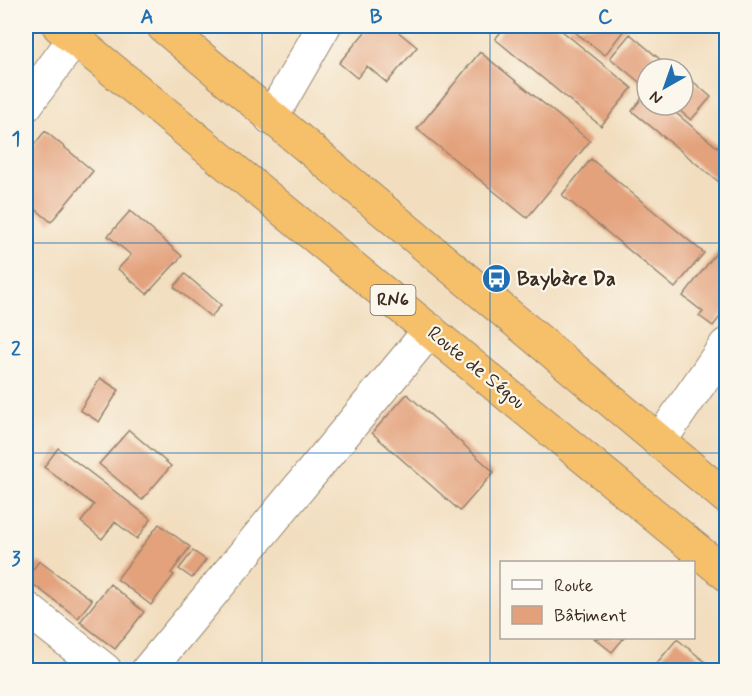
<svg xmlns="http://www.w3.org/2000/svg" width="752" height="696" viewBox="0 0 752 696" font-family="Mynerve,sans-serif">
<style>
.building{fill:#e3a17b}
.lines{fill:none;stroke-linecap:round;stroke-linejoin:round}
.minor-casing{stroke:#96846e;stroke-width:35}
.highway-casing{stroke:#96846e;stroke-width:35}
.minor{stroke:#fff;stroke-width:33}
.highway{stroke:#f6c06b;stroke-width:33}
.grid{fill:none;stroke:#1f6fb2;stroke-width:1.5;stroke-opacity:0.55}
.labels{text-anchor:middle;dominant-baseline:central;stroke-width:4.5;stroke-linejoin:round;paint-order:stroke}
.shield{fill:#fbf7ec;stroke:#75685c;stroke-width:1.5}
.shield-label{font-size:18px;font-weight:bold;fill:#3b2a1e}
.poi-label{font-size:20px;font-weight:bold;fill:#3b2a1e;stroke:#fbf7ec;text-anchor:start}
.street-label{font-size:20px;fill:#3b2a1e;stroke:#fbf7ec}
.neatline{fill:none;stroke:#1f6fb2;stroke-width:2}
.grid-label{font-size:20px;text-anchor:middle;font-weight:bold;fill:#1f6fb2}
</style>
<rect width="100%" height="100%" fill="#fbf7ec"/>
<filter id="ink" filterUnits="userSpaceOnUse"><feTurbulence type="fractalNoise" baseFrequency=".0167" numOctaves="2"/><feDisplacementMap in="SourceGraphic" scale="12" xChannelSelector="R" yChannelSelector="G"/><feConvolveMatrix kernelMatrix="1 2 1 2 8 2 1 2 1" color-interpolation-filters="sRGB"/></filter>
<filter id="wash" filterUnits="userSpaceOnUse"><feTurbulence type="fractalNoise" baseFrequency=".008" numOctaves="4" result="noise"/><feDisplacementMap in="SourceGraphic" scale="24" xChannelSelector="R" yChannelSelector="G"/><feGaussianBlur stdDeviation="1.35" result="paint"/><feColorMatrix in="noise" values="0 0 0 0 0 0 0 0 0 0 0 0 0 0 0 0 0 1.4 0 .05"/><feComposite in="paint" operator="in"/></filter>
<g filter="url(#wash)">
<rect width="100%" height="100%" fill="#f2debf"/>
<g id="blocks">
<!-- building -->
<path class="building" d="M370 26H391L417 47 387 83 367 66 357 78 339 63Z
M506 26H556L632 88 601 126 495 39Z
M567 26H627L605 55Z
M630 34 663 62 658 69H647V82L644 86 610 58Z
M480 52 590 141 527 218 417 129Z
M689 78 711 97 691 120 673 105H683V85Z
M647 91V105H666L717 147 726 136V172L719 182 632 111Z
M45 131 93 171 51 222 26 201V155Z
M591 159 704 253 675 288 562 195Z
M130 211 182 256 147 294 118 269 131 255 108 236Z
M726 240V309L713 326 699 316 703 312 683 296Z
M185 274 221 305 211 317 174 287Z
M100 378 119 390 99 422 80 410Z
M407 394 494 472 460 511 372 433Z
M129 430 171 466 142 500 99 464Z
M58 448 151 519 137 539 115 522 102 539 81 522 94 505 44 467Z
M159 524 190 547 171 573 174 575 151 605 117 579Z
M193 551 206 560 192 578 179 569Z
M39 561 92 600 78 618 26 579Z
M110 584 144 612 115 649 80 622Z
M594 638H624L612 652Z
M677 639 715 670H651Z"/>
</g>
</g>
<g filter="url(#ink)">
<use href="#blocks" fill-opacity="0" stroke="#96846e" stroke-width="1.5"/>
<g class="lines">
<defs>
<path id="minor" d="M26 105 74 39
M271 118 324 26
M659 442 726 345
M26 608 105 670
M148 670 430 330"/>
<path id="highway" d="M59 26 726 574
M163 26 726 497"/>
</defs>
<!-- minor casing -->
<use href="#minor" class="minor-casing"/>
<!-- highway casing -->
<use href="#highway" class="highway-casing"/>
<!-- minor -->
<use href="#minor" class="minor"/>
<!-- highway -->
<use href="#highway" class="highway"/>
</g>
</g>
<!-- grid -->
<path class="grid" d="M262 26V670M490 26V670M26 243H726M26 453H726"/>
<!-- icons -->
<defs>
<symbol id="bus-disc" viewBox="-11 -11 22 22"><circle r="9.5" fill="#1f6fb2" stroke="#fbf7ec"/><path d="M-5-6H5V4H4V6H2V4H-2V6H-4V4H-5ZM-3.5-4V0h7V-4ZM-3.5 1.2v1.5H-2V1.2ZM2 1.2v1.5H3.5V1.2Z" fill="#fff"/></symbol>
</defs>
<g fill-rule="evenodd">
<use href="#bus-disc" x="480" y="262" width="33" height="33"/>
</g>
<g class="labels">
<!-- shield labels -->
<rect class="shield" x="370.5" y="285" width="45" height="30" rx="4.5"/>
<g class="shield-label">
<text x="393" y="300">RN6</text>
</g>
<!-- poi labels -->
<g class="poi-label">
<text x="517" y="279">Baybère Da</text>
</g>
<!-- street labels -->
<g class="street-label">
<text transform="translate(476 368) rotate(39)">Route de Ségou</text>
</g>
</g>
<!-- margin -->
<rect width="752" height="696" fill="none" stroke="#fbf7ec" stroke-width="66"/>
<!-- legend -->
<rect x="500" y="561" width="195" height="78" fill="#fbf7ec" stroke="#aea59a" stroke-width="1.5"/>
<rect x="512" y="580" width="30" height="9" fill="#ffffff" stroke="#aea59a" stroke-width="1.5"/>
<text x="554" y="591" font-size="18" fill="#3b2a1e">Route</text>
<rect x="512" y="606" width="30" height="18" fill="#e3a17b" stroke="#aea59a" stroke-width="1.5"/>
<text x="554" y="621" font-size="18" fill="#3b2a1e">Bâtiment</text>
<!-- north arrow -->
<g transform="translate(665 87) rotate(220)"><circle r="28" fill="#fbf7ec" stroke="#aea59a" stroke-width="1.5"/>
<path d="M0-4.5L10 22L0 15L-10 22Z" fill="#1f6fb2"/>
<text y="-9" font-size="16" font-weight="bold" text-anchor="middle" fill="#3b2a1e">N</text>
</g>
<rect x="33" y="33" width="686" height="630" class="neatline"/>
<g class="grid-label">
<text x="147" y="23">A</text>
<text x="376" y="23">B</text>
<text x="605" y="23">C</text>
<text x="16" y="145">1</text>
<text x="16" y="355">2</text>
<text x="16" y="565">3</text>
</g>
</svg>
